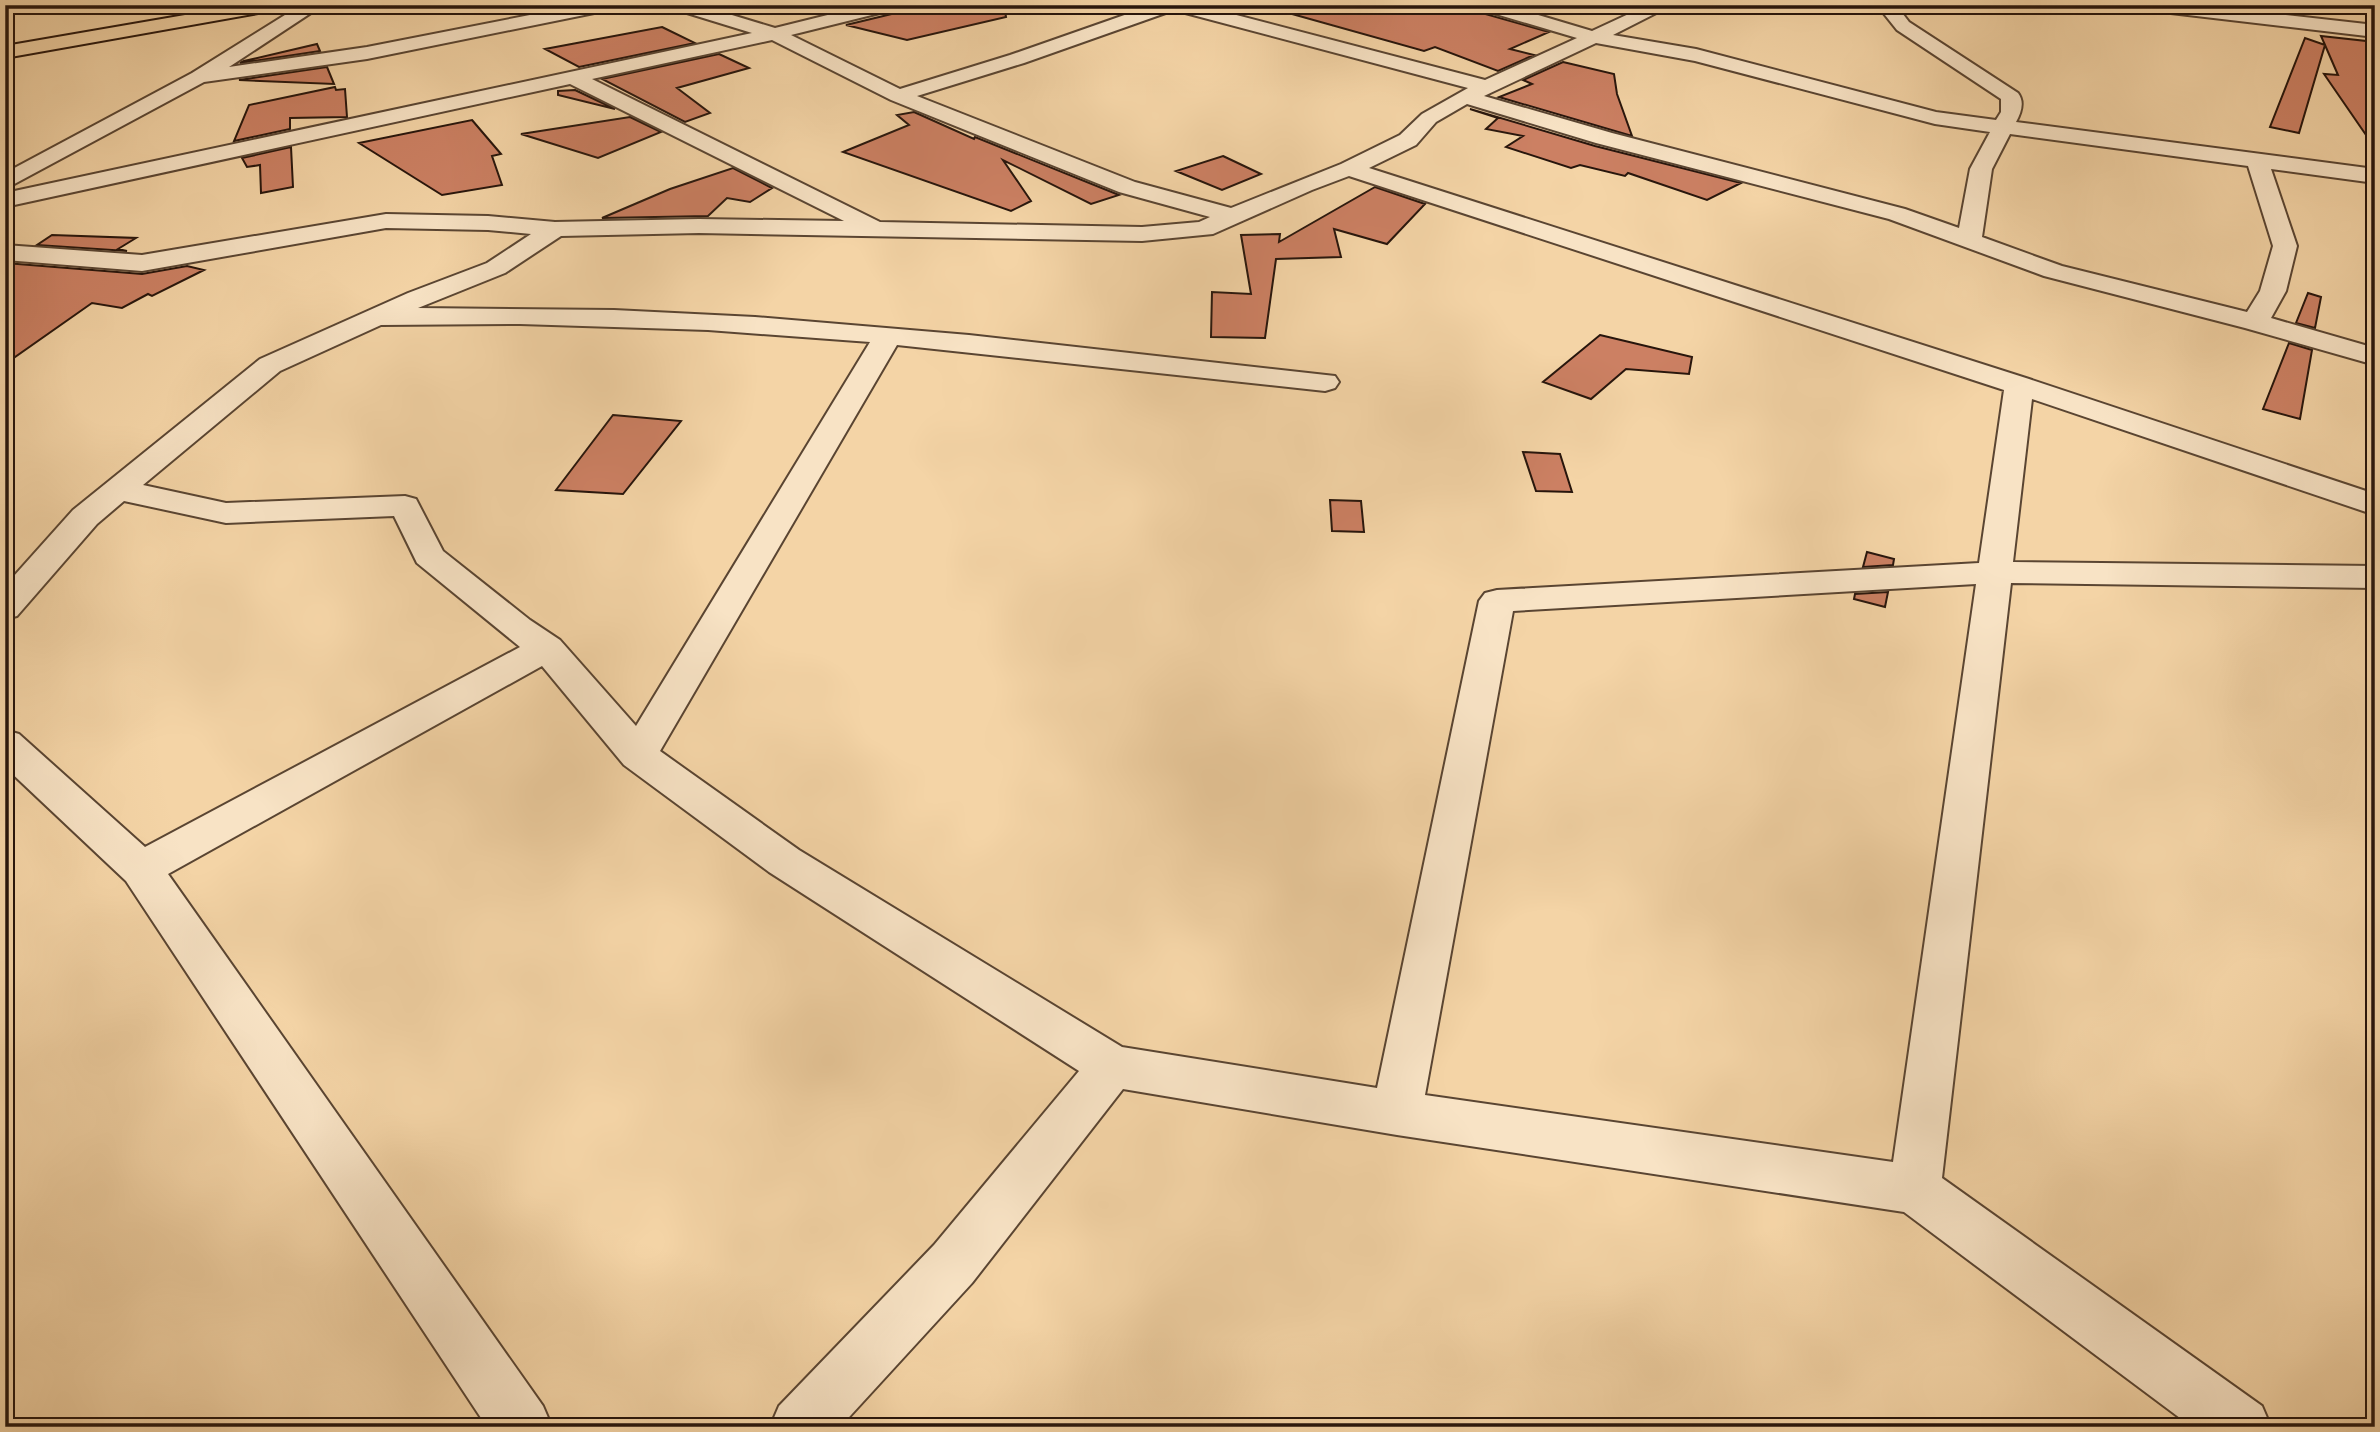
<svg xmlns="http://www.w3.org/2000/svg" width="2380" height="1432" viewBox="0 0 2380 1432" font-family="'IM FELL English',serif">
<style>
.building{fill:#cc8063;stroke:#27150c;stroke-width:2}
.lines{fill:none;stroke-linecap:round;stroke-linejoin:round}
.minor-casing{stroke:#5a4532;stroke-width:4}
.major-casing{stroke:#27150c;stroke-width:4}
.minor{fill:#f8e3c5;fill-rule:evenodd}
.major{fill:#f4d4a6;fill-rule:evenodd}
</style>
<rect width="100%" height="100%" fill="#f4d4a6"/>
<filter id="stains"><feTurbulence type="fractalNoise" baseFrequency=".00286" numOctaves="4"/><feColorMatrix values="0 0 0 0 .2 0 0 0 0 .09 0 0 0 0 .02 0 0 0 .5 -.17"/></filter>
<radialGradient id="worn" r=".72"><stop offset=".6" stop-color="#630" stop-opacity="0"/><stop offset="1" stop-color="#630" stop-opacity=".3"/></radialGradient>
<!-- building -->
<path class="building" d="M929 5H1004L1006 17 907 40 846 25Z
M1293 5H1474L1478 12 1549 32 1510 49 1534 55 1498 71 1435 47 1424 51 1292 14Z
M662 27 695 43 579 67 545 49Z
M2321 36 2375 42V148L2324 74 2338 75 2325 45 2299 133 2270 127 2305 38 2325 45Z
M317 44 320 51 240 63 244 61Z
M719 54 749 68 677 88 710 113 685 122 602 79Z
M1563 62 1614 74 1617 94 1632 136 1499 97 1532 84 1523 80Z
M327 67 334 84 239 80Z
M335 87 336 90 345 89 347 117 290 118V129L234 141 249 105Z
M575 90 615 109 558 95V91Z
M1470 109 1595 146 1741 183 1707 200 1628 173 1625 176 1580 165 1571 168 1506 147 1523 136 1486 129 1498 118Z
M914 112 974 139 975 137 1119 195 1091 204 1003 160 1031 201 1011 211 843 152 909 125 897 115Z
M630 117 661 132 598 158 521 134Z
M472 120 501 154 492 156 502 185 442 195 359 143Z
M291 147 293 187 261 193 260 165 247 167 242 158Z
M1223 156 1261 174 1222 190 1176 171Z
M733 168 772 188 750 202 727 198 708 216 602 218 670 189Z
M1375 187 1425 204 1387 244 1334 229 1341 257 1276 259 1265 338 1211 337 1212 292 1251 294 1241 235 1280 234 1279 242Z
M52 235 136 238 118 249 127 251 37 245Z
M5 263 142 274 187 266 204 270 152 296 148 294 122 308 92 303 5 364Z
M2308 293 2321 297 2315 328 2296 323Z
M1600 335 1692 357 1689 374 1626 369 1591 399 1543 382Z
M2289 343 2312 350 2300 419 2263 409Z
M613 415 681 421 623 494 556 490Z
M1523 452 1560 454 1572 492 1536 491Z
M1330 500 1361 501 1364 532 1332 531Z
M1867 552 1894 559 1893 565 1863 567Z
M1888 592 1885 607 1854 599 1855 594Z"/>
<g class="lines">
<defs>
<path id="minor" d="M301 5H323L229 67 367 47 581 5H618L609 10 367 59 204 82 5 189V173L192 73Z
M671 5H699L775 28 868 5H899L896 9 791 35 900 89 1010 55 1153 5H1198L1485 80 1577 38 1479 9 1476 5H1505L1592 31 1648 5H1672L1613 35 1696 49 1936 112 1996 120 2001 112V99L1897 30 1877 5H1896L1909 22 2018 93C2025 102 2021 113 2016 122L2375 169V183L2271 169 2297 246 2286 291 2271 318 2375 348V365L2245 328 2044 276 1889 219 1596 143 1467 104 1436 122 1416 145 1369 168 2029 379 2375 494V515L2032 399 2013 562 2375 566V588L2011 583 1942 1178 2262 1406 2271 1427H2192L1904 1212 1397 1135 1123 1089 972 1283 840 1427H770L779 1406 934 1245 1079 1071 769 872 624 765 542 666 168 874 543 1406 552 1427H487L126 881 5 767V730L19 734 145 847 520 647 417 563 394 516 226 523 124 501 97 524 17 616 5 619V586L73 510 260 359 408 293 487 263 531 234 488 230 386 228 142 271 5 260V245L142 255 386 214 488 216 555 222 699 219 844 221 570 84 5 207V193L752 33 674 9ZM1174 10 1468 88 1422 114 1400 135 1341 164 1231 208 1135 182 917 96 1024 63ZM772 40 891 100 1119 192 1210 217 1199 222 1142 227 880 222 592 79ZM1596 43 1695 61 1935 124 1990 132 1970 169 1959 228 1905 209 1612 133 1484 96ZM2010 134 2248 166 2273 246 2260 291 2247 312 2062 266 1982 237 1992 169ZM1349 176 2004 390 1979 563 1497 590 1485 593 1479 601 1377 1088 1122 1047 799 850 660 751 897 345 1325 391 1335 388 1339 382 1335 376 969 335 755 317 614 310 418 308 505 273 561 236 699 233 1142 241 1213 234 1312 190ZM520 324 708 330 870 342 636 726 560 640 530 620 443 551 416 499 405 496 226 503 143 485 280 371 381 325ZM1976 584 1893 1162 1425 1095 1513 611Z
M2136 5H2195L2375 25V37L2145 10Z"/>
<path id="major" d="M243 5H284L275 10 5 58V46Z"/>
</defs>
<!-- minor casing -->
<use href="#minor" class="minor-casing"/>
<!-- major casing -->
<use href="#major" class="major-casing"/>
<!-- minor -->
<use href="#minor" class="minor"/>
<!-- major -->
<use href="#major" class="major"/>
</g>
<!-- margin -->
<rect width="2380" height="1432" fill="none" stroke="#f4d4a6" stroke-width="28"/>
<rect x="7" y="7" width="2366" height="1418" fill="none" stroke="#27150c" stroke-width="3.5"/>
<rect x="14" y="14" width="2352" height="1404" fill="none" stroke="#27150c" stroke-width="2"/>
<rect width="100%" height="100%" filter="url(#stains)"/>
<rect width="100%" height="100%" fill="url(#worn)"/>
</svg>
